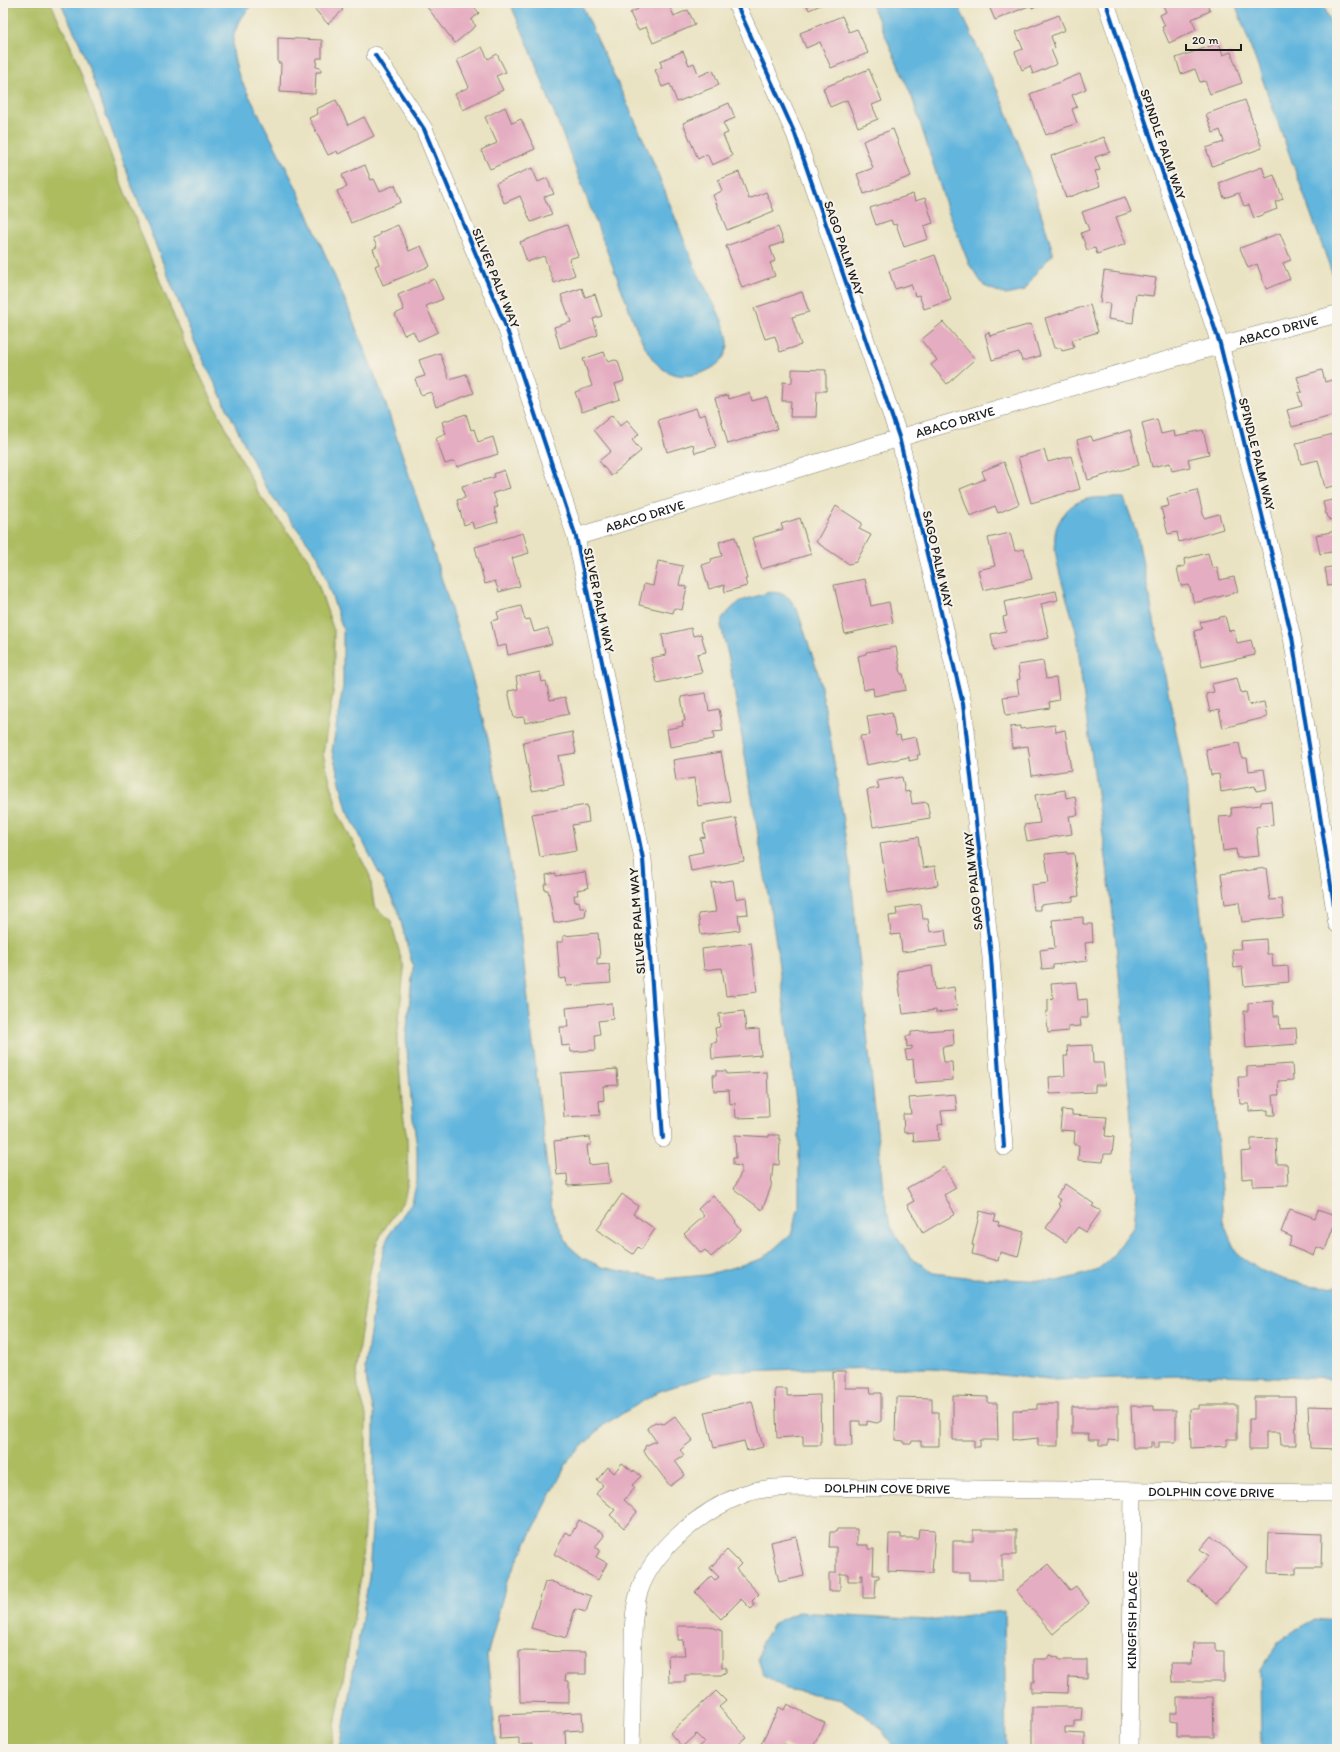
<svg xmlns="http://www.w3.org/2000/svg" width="1340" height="1752" viewBox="0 0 1340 1752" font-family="Itim,sans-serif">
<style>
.green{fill:#acbc5f;stroke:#646c3e}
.water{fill:#62b5dd;stroke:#3f687c}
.building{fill:#e5adc1}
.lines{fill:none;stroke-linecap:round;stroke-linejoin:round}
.street-casing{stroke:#838070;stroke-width:18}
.street{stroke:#fff;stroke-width:17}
.cycleway-casing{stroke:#f7f3e8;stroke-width:6}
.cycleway{stroke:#0057b8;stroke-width:4}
.labels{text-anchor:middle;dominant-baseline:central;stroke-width:4;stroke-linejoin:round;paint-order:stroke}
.street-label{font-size:13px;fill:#1c1c1c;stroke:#f7f3e8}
</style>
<rect width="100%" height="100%" fill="#f7f3e8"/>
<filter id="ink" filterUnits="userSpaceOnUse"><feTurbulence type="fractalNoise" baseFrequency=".025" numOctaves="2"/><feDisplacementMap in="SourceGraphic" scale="8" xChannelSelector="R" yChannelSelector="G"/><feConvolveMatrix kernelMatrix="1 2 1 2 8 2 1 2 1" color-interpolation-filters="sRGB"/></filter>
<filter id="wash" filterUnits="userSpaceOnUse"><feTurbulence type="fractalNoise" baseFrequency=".012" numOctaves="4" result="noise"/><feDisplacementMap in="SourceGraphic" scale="16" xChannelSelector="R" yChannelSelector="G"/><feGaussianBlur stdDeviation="0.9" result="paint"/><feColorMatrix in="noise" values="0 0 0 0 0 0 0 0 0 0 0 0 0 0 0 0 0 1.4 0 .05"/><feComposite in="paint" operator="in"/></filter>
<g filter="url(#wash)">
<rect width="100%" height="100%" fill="#eae3c3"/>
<!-- green -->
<path class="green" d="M3 3H51L72 49 120 180 186 347 258 493 310 561 334 631V686L323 754 339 815 370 876 374 906 391 921 404 969 397 1040 403 1113 407 1138 408 1182 404 1200 383 1231 376 1245 369 1277 356 1368 358 1387 366 1415V1496L361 1577 331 1749H3Z"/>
<!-- water -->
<path class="water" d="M61 3H253C231 30 228 42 239 76L296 187 347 305 384 399 417 499 472 677 488 739 500 802 520 929 552 1212 569 1246 583 1258 602 1267 662 1279 706 1275 762 1259 791 1234 799 1207V1125L776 943 729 659 721 626 722 619 733 607 741 601 770 592 780 593 789 598 797 609 819 676 830 736 850 868 883 1188 890 1225 910 1257 934 1273 973 1278 1058 1281 1096 1271 1111 1258 1134 1226 1137 1193C1129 1098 1123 1002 1112 906 1103 826 1089 747 1080 666 1079 656 1078 646 1077 636 1072 609 1047 550 1057 526 1071 494 1095 497 1124 498L1137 534 1186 783 1205 951 1223 1222C1227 1230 1233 1249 1239 1255 1263 1276 1306 1289 1337 1286V1379L1217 1375 1049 1380 932 1368 801 1369 719 1372 660 1391 605 1424 569 1459 507 1581 487 1656 497 1749H340L369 1577 374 1495V1413L367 1384 365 1368 378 1277 384 1248 389 1235 412 1202 417 1182V1148L412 1111 406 1038 413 967 398 911 347 810 332 751 343 686V629L318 556 266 488 195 343 134 191 80 44Z
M510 3H581C603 53 627 102 649 152 665 190 679 229 695 267 703 286 730 327 728 345 725 372 683 384 663 369 651 361 645 346 639 335L528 44Z
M871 3H957L1005 107 1025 161 1052 249V255L1038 270 1024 291 1006 295 984 286 969 264 947 208 912 97Z
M1235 3H1323L1337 41V287Z
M1004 1611 1006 1749H895L878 1725 841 1699 786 1689 763 1674 758 1659 762 1642 774 1623 798 1612 928 1620Z
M1315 1619 1337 1621V1749H1261L1260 1670 1278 1642 1295 1630Z"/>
<g id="blocks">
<!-- building -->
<path class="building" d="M309 3H347L341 8 343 10 328 24Z
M432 3H471L479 13 471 20 476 26 455 43 427 7Z
M635 3H663L664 5 668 3 674 16 688 10 695 25 653 43 646 27 638 30 630 13 638 9Z
M806 3H825L809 10Z
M993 3H1043L1032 8 1031 5 995 20 989 6Z
M1162 3H1207L1210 11 1192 19 1196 30 1169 43 1162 27 1165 26 1160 15 1166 12Z
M1059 15 1065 30 1051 36 1055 48 1051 50 1057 64 1033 74 1030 66 1022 70 1015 52 1023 49 1016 32Z
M842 16 849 32 857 29 868 53 831 68 820 42 806 48 800 33Z
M278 38 322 40V58H317L316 67 321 68V72H316L315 94 280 92 281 63H278Z
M1219 43 1223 55 1231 52 1242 83 1210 94 1205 81 1200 82 1195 69 1181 74 1176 58Z
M482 47 488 59 497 54 506 72 496 76 503 90 463 110 455 94 469 87 457 60Z
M683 51 689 65 694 63 699 76 713 70 719 85 677 102 670 84 662 87 655 70 662 67 660 61Z
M869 69 882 101 872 105 878 119 858 127 847 100 830 107 823 88Z
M1080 74 1086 89 1072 95 1077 107 1072 109 1077 123 1046 135 1030 94Z
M336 100 348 125 364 117 374 136 338 154 337 151 328 155 309 118 318 114 316 109Z
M1245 100 1262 148 1212 166 1206 148 1224 142 1220 130 1213 133 1206 114Z
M729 103 735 118 723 123 728 133 723 135 732 156 712 165 707 154 698 159 683 123Z
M505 107 512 123 521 119 535 149 490 169 481 150 497 143 485 117Z
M893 129 911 176 864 194 857 174 873 168 863 141Z
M1104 137 1110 152 1095 157 1100 170 1095 171 1100 186 1066 198 1051 156Z
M365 165 371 180 374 179 380 191 395 185 401 202 351 223 337 191 347 187 342 175Z
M1262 167 1266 178 1274 175 1283 199 1275 202 1277 209 1254 218 1249 205 1244 206 1239 193 1224 198 1219 183Z
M532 168 538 182 547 178 554 194 544 197 552 214 531 222 520 196 504 203 496 183Z
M739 172 749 199 766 192 774 211 727 230 713 195 722 191 718 180Z
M913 194 915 201 925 198 933 223 924 226 928 239 904 247 896 224 893 225 891 220 876 225 870 208Z
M1125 197 1131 212 1116 217 1126 244 1097 254 1095 248 1087 250 1081 233 1089 230 1082 212Z
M398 225 409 251 421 246 430 266 383 285 375 266 379 264 373 249 377 247 373 238 380 235 379 233Z
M567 225 578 256 569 259 575 275 554 283 544 256 527 262 520 242Z
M778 227 784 242 770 247 775 261 770 263 775 276 742 288 726 246Z
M1280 233 1291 260 1283 263 1290 279 1266 289 1257 264 1248 268 1240 248Z
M935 255 951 300 924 309 919 295 915 296 911 284 895 289 889 271Z
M1104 271 1156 278 1153 296 1136 294 1133 323 1108 319 1110 304 1100 302Z
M434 279 443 299 426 306 438 332 418 341 413 331 404 335 395 314 404 310 398 295Z
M582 288 585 297 595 294 602 316 593 319 598 335 560 348 554 327 571 322 561 295Z
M802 292 809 312 792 317 801 345 780 352 775 336 765 339 754 308Z
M1090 305 1098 332 1072 340 1074 348 1062 351 1061 348H1054L1045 318Z
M943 322 975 359 947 384 931 365 937 360 921 340Z
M1031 324 1040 356 1022 361 1019 352 992 360 985 334 989 332 990 336Z
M604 352 608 362 615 360 618 361 624 381 615 384 620 399 582 412 575 392 592 386 583 359Z
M440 353 449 379 466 374 474 393 436 407 431 392 421 395 415 379 425 376 419 360Z
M792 369 826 370V391H817L816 417H790L791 401H782L783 382 792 383Z
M1322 370 1325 382 1335 379 1337 387V408L1333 409 1335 415 1292 427 1287 410 1302 406 1298 393 1302 392 1297 377Z
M749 393 752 401 767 397 777 429 728 444 715 398 728 395 729 399Z
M696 408 699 416 705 414 716 447 695 453 693 444 667 452 658 420Z
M466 414 471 430 474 429 478 442 493 437 498 454 457 467 455 461 445 464 436 438 446 434 442 422Z
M612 415 620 426 627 420 639 434 632 440 641 451 611 476 599 461 611 451 594 430Z
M1157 419 1161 434 1174 431 1175 436 1203 430 1209 454 1188 459 1190 467 1172 471 1170 463 1152 467 1142 423Z
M1130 430 1139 465 1088 480 1077 440 1091 436 1093 441Z
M1334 434 1337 445V485L1325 488 1318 460 1301 464 1296 443Z
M1044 450 1048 462 1071 456 1080 489 1031 503 1018 457Z
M1004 462 1019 504 998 513 995 506 970 516 960 489 985 479 982 471Z
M504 470 510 488 493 493 498 507 494 508 498 522 474 529 472 522 464 525 457 500 465 498 462 486 495 477 494 474Z
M1197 490 1204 518 1219 514 1223 529 1179 542 1177 532 1168 534 1161 508 1169 506 1167 498Z
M1337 499V551L1320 554 1316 535 1336 531 1333 519 1329 520 1327 514H1326L1323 502Z
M836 506 862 523 859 529 871 535 856 562 849 564 816 542Z
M800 518 811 554 762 569 752 538 783 529 781 524Z
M523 533 529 553 512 558 520 586 499 592 495 581 485 584 475 547Z
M1010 533 1015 551 1024 549 1032 579 983 590 978 570 995 566 988 538Z
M735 537 747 579H745L747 586 725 592 724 585 709 589 702 565 712 562 711 559 722 556 719 542Z
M1208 553 1212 568 1217 567 1220 580 1234 577 1238 592 1194 603 1189 585 1181 586 1177 568 1185 566 1184 559Z
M658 561 683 566 679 585 687 587 682 610 674 608 673 613 639 605 644 584 653 586Z
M1337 566V584L1328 586 1325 568Z
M865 579 871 606 889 602 893 623 845 634 834 585Z
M1056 591 1058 600 1041 604 1049 638 994 650 991 634 1006 631 1003 617 1007 616 1004 602Z
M521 606 525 620 530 619 534 632 548 628 552 644 508 655 506 645 497 647 491 621 499 619 497 612Z
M1225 616 1229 631 1234 630 1237 643 1251 640 1255 655 1202 667 1194 631 1202 629 1200 622Z
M691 628 693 636 701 634 706 652 697 654 702 673 657 683 651 658 666 655 662 635Z
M896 647 901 674H903L906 690 874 696 873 688 864 690 858 656 866 654V652Z
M1043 661 1046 679 1056 678 1059 700 1049 702 1050 708 1006 715 1003 697 1019 695 1017 680 1020 679 1018 665Z
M540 672 542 682 546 681 550 700 565 697 569 714 525 723 524 717 514 718 508 691 518 689 516 677Z
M1237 678 1241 693 1246 692 1249 705 1264 702 1267 717 1223 728 1219 710 1210 712 1206 694 1214 692 1212 684Z
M706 693 709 711 719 709 723 731 713 732 714 739 670 747 667 729 683 726 682 721H685L681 697Z
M892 712 896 736 900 735 901 740 916 737 920 755H917L918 759 909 761V757L866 765 860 736 870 735 867 716Z
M1055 725 1056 732 1065 730 1071 770 1032 776 1028 746 1012 748 1010 727 1020 726V729Z
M572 732 576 753 558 756 564 785 532 791 523 742Z
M1239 743 1242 758H1247L1249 771 1264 769 1267 789 1256 791 1255 786 1221 792 1219 774 1211 775 1206 749Z
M721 752 730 801 698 806 694 778 676 781 673 760Z
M902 777 905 792 910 791 912 804 927 802 930 818 873 827 867 790 879 788 877 781Z
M1065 790 1066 798 1075 796 1078 815 1069 816 1072 834 1027 841 1024 825 1040 823 1035 795Z
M1271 801 1273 825 1256 827 1259 856 1237 858 1236 849 1223 851 1219 817 1232 816 1231 808 1261 805V802Z
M587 805 589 822 572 825 576 851 540 857 532 814Z
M736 818 744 861 691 871 688 855 703 852 700 838 705 837 703 824Z
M918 837 923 868 935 866 938 885 888 893 880 843Z
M1067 852V854L1074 853 1079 896 1073 897V901L1040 905V910H1034L1031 885 1049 883 1045 854Z
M1266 868 1270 900 1282 899 1284 917 1242 922 1239 902 1225 904 1221 874Z
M585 872 588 888 577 890 578 895H574L575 902 579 901 580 907H584L586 909 585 917 554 923 548 890H545L544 884H547L546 875 556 873V876Z
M733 880 736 899 746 897 748 914 738 915 740 930 701 935 698 914 716 912 711 883Z
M921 904 923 919H928L930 932 945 930 947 946 902 952 900 934 891 935 889 916 897 915 896 908Z
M1083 917V924H1092L1093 942 1085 943 1087 961 1053 965V968L1042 969 1040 950 1055 948 1052 920Z
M598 933 600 958H597V965L609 964 611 983 567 986 566 978 560 979 557 942H563V936Z
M1266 939 1267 954H1272L1273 967 1288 966 1289 982 1244 986 1242 967 1234 968 1232 949H1241L1240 941Z
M751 943 757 992 726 996 722 968 704 970 702 949Z
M932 966 935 990 954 987 957 1010 936 1013V1010L903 1014 897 971Z
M1076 982 1078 1000 1087 999 1088 1018H1080L1081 1026 1068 1027V1031L1048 1033 1046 1012H1048V999L1053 998 1051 984Z
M1273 1001 1274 1016H1279L1280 1029 1296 1028 1297 1044 1246 1048 1244 1011H1248V1003Z
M612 1003 613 1019 598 1021 600 1034 595 1035 596 1050 571 1052 570 1045 562 1046 560 1027H568L566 1008Z
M744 1011 746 1030 759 1029 761 1055 712 1059 711 1043 717 1042 715 1028 720 1027 719 1014Z
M953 1029 954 1045 942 1047 944 1062H952L953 1080 915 1083 913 1059 907 1060 905 1050 912 1049V1046L907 1047 906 1036H911V1032Z
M1092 1045 1093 1063H1103L1105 1085H1095V1092L1050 1094 1049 1077 1065 1076 1064 1056H1068L1067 1046Z
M1292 1064 1293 1080 1278 1081 1279 1095H1273L1275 1115H1268V1110L1249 1111V1104H1240L1238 1077H1247V1067Z
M617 1069 618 1085 603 1086 604 1100 599 1101 600 1115 564 1117 561 1073Z
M716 1071H726V1074L767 1072 769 1117 736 1118 735 1103 730 1104 729 1090 714 1091 713 1075H716Z
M955 1094 957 1110 941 1111 943 1124 938 1125 939 1140 914 1142 913 1132 904 1133 903 1114H911L909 1098Z
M1062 1110 1072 1111V1115L1107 1117 1105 1136 1114 1137 1112 1154H1104L1103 1162 1078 1160 1079 1145H1074L1075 1131 1060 1130Z
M735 1135 769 1137V1135H779V1139H780L779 1165 773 1164 771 1187 762 1210 734 1189 741 1173V1166L733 1165V1158H736Z
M590 1137 591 1145H587L589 1165 608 1163 610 1183 568 1186 567 1174 557 1175 554 1141Z
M1276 1138 1277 1164H1287L1288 1185 1253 1186V1178L1242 1179 1241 1152 1251 1151V1139Z
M944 1167 956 1188 944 1195 955 1214 923 1233 907 1205 914 1201 907 1188Z
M1065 1184 1094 1204 1092 1206 1101 1211 1086 1232 1078 1227 1066 1242 1046 1228 1061 1206 1058 1204 1061 1200 1056 1197Z
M622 1194 638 1206 633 1214 655 1229 641 1250 638 1247 633 1254 597 1230Z
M713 1195 736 1221 735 1222 741 1230 711 1257 705 1250 701 1253 684 1234 704 1216 698 1209Z
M1290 1209 1315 1218 1318 1210 1337 1217 1325 1250 1317 1247 1314 1256 1289 1246 1292 1237 1281 1232Z
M980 1211 996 1215 994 1221 999 1222 998 1225 1024 1232 1018 1257 1000 1252 998 1261 972 1254 974 1245H972Z
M833 1372H845V1388H870L871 1393H881V1421L877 1423 867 1421V1425H860V1421H851L852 1446H834Z
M775 1389H787V1396L820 1395 821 1445H803V1436L777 1438Z
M953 1396 988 1397V1403H997L998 1440H980V1447H974V1440H953Z
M896 1397 932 1398V1412H939V1446H921V1441H912L911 1444H904V1441L895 1440Z
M1254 1397H1295L1296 1445H1281L1280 1432H1266V1449H1249V1419H1254Z
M752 1401 763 1447 747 1451 744 1441 714 1448 705 1412Z
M1037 1404H1058V1446H1038V1438L1018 1440 1013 1439V1410H1021V1412L1022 1410 1037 1409Z
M1199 1405H1237V1439H1227V1446L1191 1448 1190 1409H1199Z
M1099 1406H1118V1441L1108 1440V1445H1099V1440H1089L1088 1434H1072V1407H1099Z
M1131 1406H1154V1410H1176V1442H1159V1448H1154V1442H1151V1448H1133Z
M1308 1406 1337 1407V1449L1310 1448Z
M675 1416 693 1440 680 1450 684 1455 675 1461 685 1475 670 1486 643 1450 645 1449V1446L656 1441 647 1428 655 1422 664 1424Z
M622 1463 633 1472 634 1470 641 1476 632 1485 635 1488 624 1500 637 1512 624 1528 610 1515 615 1510 596 1494 603 1485 597 1480 608 1467 614 1473Z
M579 1520 603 1533 604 1536 595 1547 600 1550 596 1557 607 1563 598 1580 554 1554 566 1532 571 1535Z
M837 1529H857V1545H868V1549H874L873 1575H879V1578H876L875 1598H863V1575H861V1581H848V1574H840V1591H829V1573H836V1547H829L830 1532H836Z
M919 1529 935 1530 932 1573 888 1571 889 1534H901V1538H918Z
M973 1530H1016V1555H1002V1580H969V1573H953V1541H973Z
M1269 1532 1322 1534 1321 1567H1296V1574L1268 1573Z
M796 1536 804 1576 779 1582 771 1542Z
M1211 1536 1247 1567 1216 1604 1188 1580 1209 1556 1200 1549Z
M727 1550 741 1564 736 1569 759 1594 752 1601 755 1605 751 1609 741 1599 721 1619 695 1592 711 1576 715 1580 719 1577 710 1568Z
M1048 1564 1070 1590 1076 1586 1089 1603 1053 1634 1016 1590Z
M550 1581 558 1584 560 1586 591 1596 586 1612 575 1609 566 1638 531 1628 545 1582Z
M678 1626H709L722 1631V1667H726V1672L721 1675H685V1682H669L668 1655H685L683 1640H678Z
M1193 1643H1216V1651H1224V1682H1172L1171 1664H1192Z
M519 1651 586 1652V1674H566L565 1681H569V1703L520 1702Z
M1049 1655 1059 1658V1660H1087V1678L1069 1677 1068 1693 1031 1692V1682H1034V1659H1047Z
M716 1691 726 1701 719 1707 746 1737 732 1749H700L698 1747 704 1742 696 1734 682 1747 670 1733Z
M1177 1697H1213L1214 1737H1177V1722L1171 1721V1713H1177Z
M787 1704 825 1723 812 1749H794L784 1744 781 1749 759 1748 779 1707 784 1710Z
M1032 1707H1082L1081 1720H1074V1727H1065V1733L1085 1734V1749H1032Z
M582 1712 583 1730 565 1731 566 1749H532V1744L519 1745V1738L500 1739 499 1715Z"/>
</g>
</g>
<g filter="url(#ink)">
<use href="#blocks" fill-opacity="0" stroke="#838070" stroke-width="1"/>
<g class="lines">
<defs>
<g id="street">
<path d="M736 3 795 134 899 437 963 704 991 957 1004 1147"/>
<path d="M1106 3 1220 344 1292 637 1337 924"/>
<path d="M375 55 424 129 506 327 576 537 643 859 663 1138"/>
<path id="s1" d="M576 537C828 459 1081 381 1337 314"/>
<path id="s2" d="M631 1749C632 1720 632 1690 633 1661 633 1638 632 1614 639 1592 652 1550 703 1510 742 1495 759 1488 778 1488 796 1487L1337 1493"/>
<path id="s3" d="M1130 1749 1133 1491"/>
</g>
</defs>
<!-- street casing -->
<use href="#street" class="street-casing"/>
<!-- street -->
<use href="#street" class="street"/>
<defs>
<path id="cycleway" d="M736 3 795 134 899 437 963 704 991 957 1004 1147
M1106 3 1220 344 1292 637 1337 924
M375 55 424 129 506 327 576 537 643 859 663 1138"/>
</defs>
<!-- cycleway casing -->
<use href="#cycleway" class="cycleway-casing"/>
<!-- cycleway -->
<use href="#cycleway" class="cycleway"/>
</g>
</g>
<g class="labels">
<!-- street labels -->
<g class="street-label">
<text transform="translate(1163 144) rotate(71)">SPINDLE PALM WAY</text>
<text transform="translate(844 248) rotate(71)">SAGO PALM WAY</text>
<text transform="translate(496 278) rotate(68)">SILVER PALM WAY</text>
<text stroke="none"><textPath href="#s1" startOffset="732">ABACO DRIVE</textPath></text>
<text stroke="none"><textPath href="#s1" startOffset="396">ABACO DRIVE</textPath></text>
<text transform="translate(1257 454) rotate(76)">SPINDLE PALM WAY</text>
<text stroke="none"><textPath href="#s1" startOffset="72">ABACO DRIVE</textPath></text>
<text transform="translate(938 559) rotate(77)">SAGO PALM WAY</text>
<text transform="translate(599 600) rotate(78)">SILVER PALM WAY</text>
<text transform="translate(973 881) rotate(-96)">SAGO PALM WAY</text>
<text transform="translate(637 921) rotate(-94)">SILVER PALM WAY</text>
<text stroke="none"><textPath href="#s2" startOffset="449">DOLPHIN COVE DRIVE</textPath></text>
<text stroke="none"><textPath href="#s2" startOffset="773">DOLPHIN COVE DRIVE</textPath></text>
<text stroke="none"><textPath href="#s3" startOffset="129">KINGFISH PLACE</textPath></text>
</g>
</g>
<!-- margin -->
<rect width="1340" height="1752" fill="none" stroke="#f7f3e8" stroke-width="16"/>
<!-- scale -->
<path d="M1186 44v6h55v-6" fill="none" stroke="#1c1c1c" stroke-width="2"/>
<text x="1192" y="44" font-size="12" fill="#1c1c1c" stroke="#f7f3e8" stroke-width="3" paint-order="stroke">20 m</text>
</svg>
